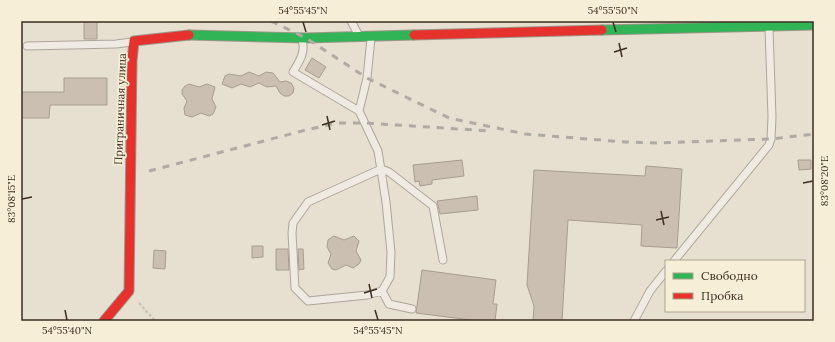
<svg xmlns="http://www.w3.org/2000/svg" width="835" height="342" viewBox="0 0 835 342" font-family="Lora,serif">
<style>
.building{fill:#cbbfb2;stroke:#a89c90}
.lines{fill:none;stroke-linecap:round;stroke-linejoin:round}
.lane-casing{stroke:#ada599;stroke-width:9}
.fast-casing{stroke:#9c958a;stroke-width:11}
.jam-casing{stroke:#9c958a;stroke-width:11}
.path{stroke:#c8c2b9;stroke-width:2.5;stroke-dasharray:3 2;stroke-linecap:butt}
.lane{stroke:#efebe3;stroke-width:7}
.fast{stroke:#30b455;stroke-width:9}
.jam{stroke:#e5322d;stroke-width:9}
.rail{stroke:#afaaa2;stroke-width:3;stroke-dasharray:7 7;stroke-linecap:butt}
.ticks{fill:none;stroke:#3d2e20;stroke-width:1.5}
.labels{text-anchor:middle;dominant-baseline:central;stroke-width:3.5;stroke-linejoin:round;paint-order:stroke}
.street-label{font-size:11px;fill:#3d2e20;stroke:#f7eed8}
.neatline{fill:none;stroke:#3d2e20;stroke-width:1.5}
.ticks-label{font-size:10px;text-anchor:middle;fill:#3d2e20}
</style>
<rect width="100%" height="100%" fill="#e7e0d1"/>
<!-- building -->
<path class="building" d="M84 21H97V39H84Z
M312 58 326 67 319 78 305 70Z
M249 72 259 76 266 72 273 73 280 82 286 81 291 83 294 88 293 93 289 96H284L280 93 276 86 267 87 259 83 250 87 241 84 232 88 222 84 225 76 229 74 241 76Z
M64 78H107V105H50L49 118H21V92H64Z
M189 84 199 87 207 84 215 87 212 99 216 107 213 114 209 116 201 113 192 117 185 115 184 108 187 101 182 94V90L185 86Z
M462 160 464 176 432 180V184L420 186 419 181 415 182 413 165Z
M798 160H811V169L799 170Z
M646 166 682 169 677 248 641 246 642 225 568 220 562 321H533L534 306 527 285 534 170 645 176Z
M477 196 478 210 440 214 437 201Z
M354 236 359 241 356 251 361 260 359 264 353 268 346 265 336 270 332 269 328 263 331 254 327 247 328 240 334 236 344 240Z
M252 246H263V257L252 258Z
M276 249H288L289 270H276Z
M298 249H303L304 269 299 270Z
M154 250 166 251 165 269 153 268Z
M422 270 496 280 493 304H497L495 321H479L416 313Z"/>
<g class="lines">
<defs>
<path id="lane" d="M351 21 358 34
M302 40C306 52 299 62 293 72L359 111 378 151 386 202 391 252 390 277 382 291 367 295 308 301 295 288 292 233 293 223 308 202 381 169 389 172 433 206 443 260
M27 46 116 44 132 42
M359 111 367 78 371 38
M674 261 769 145 771 139 772 117 769 28
M382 291 389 304 412 309
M634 321 650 291 666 271"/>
<path id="fast" d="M602 30 814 25
M189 35 306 38 414 35"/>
<path id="jam" d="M414 35 602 30
M104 321 129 291 132 61 134 41 189 35"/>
</defs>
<!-- lane casing -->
<use href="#lane" class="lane-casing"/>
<!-- fast casing -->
<use href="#fast" class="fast-casing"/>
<!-- jam casing -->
<use href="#jam" class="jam-casing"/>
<!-- path -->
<path class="path" d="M139 303 155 321"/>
<!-- lane -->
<use href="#lane" class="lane"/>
<!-- fast -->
<use href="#fast" class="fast"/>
<!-- jam -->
<use href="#jam" class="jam"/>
<!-- rail -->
<path class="rail" d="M271 21 306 38 367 78 449 118 525 134 625 142 657 143 771 139 814 134
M149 171 306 130 337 123H365L491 131"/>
</g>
<!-- ticks -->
<path class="ticks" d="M303 22 306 32M613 22 616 32M619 43 622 57M614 52 627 48M327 116 330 130M322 125 335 121M803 183 813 181M22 199 32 197M661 211 664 225M656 220 669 217M369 284 372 298M364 293 377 289M65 310 67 320M375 310 378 320"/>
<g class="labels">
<!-- street labels -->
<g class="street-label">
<text transform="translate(120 109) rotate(-88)">Приграничная улица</text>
</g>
</g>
<!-- border -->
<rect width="835" height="342" fill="none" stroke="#f7eed8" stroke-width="44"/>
<!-- legend -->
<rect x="665" y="260" width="140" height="52" fill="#f7eed8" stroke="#ada18e"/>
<rect x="673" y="273" width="20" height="6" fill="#30b455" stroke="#ada18e"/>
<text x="701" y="280" font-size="12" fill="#3d2e20">Свободно</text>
<rect x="673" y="293" width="20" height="6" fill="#e5322d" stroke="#ada18e"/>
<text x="701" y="300" font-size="12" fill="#3d2e20">Пробка</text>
<rect x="22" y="22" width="791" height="298" class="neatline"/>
<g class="ticks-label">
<text x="303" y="14">54°55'45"N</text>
<text x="613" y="14">54°55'50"N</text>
<text transform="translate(824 181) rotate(-90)" y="4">83°08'20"E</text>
<text transform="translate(11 199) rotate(-90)" y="4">83°08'15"E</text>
<text x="67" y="334">54°55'40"N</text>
<text x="378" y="334">54°55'45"N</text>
</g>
</svg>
